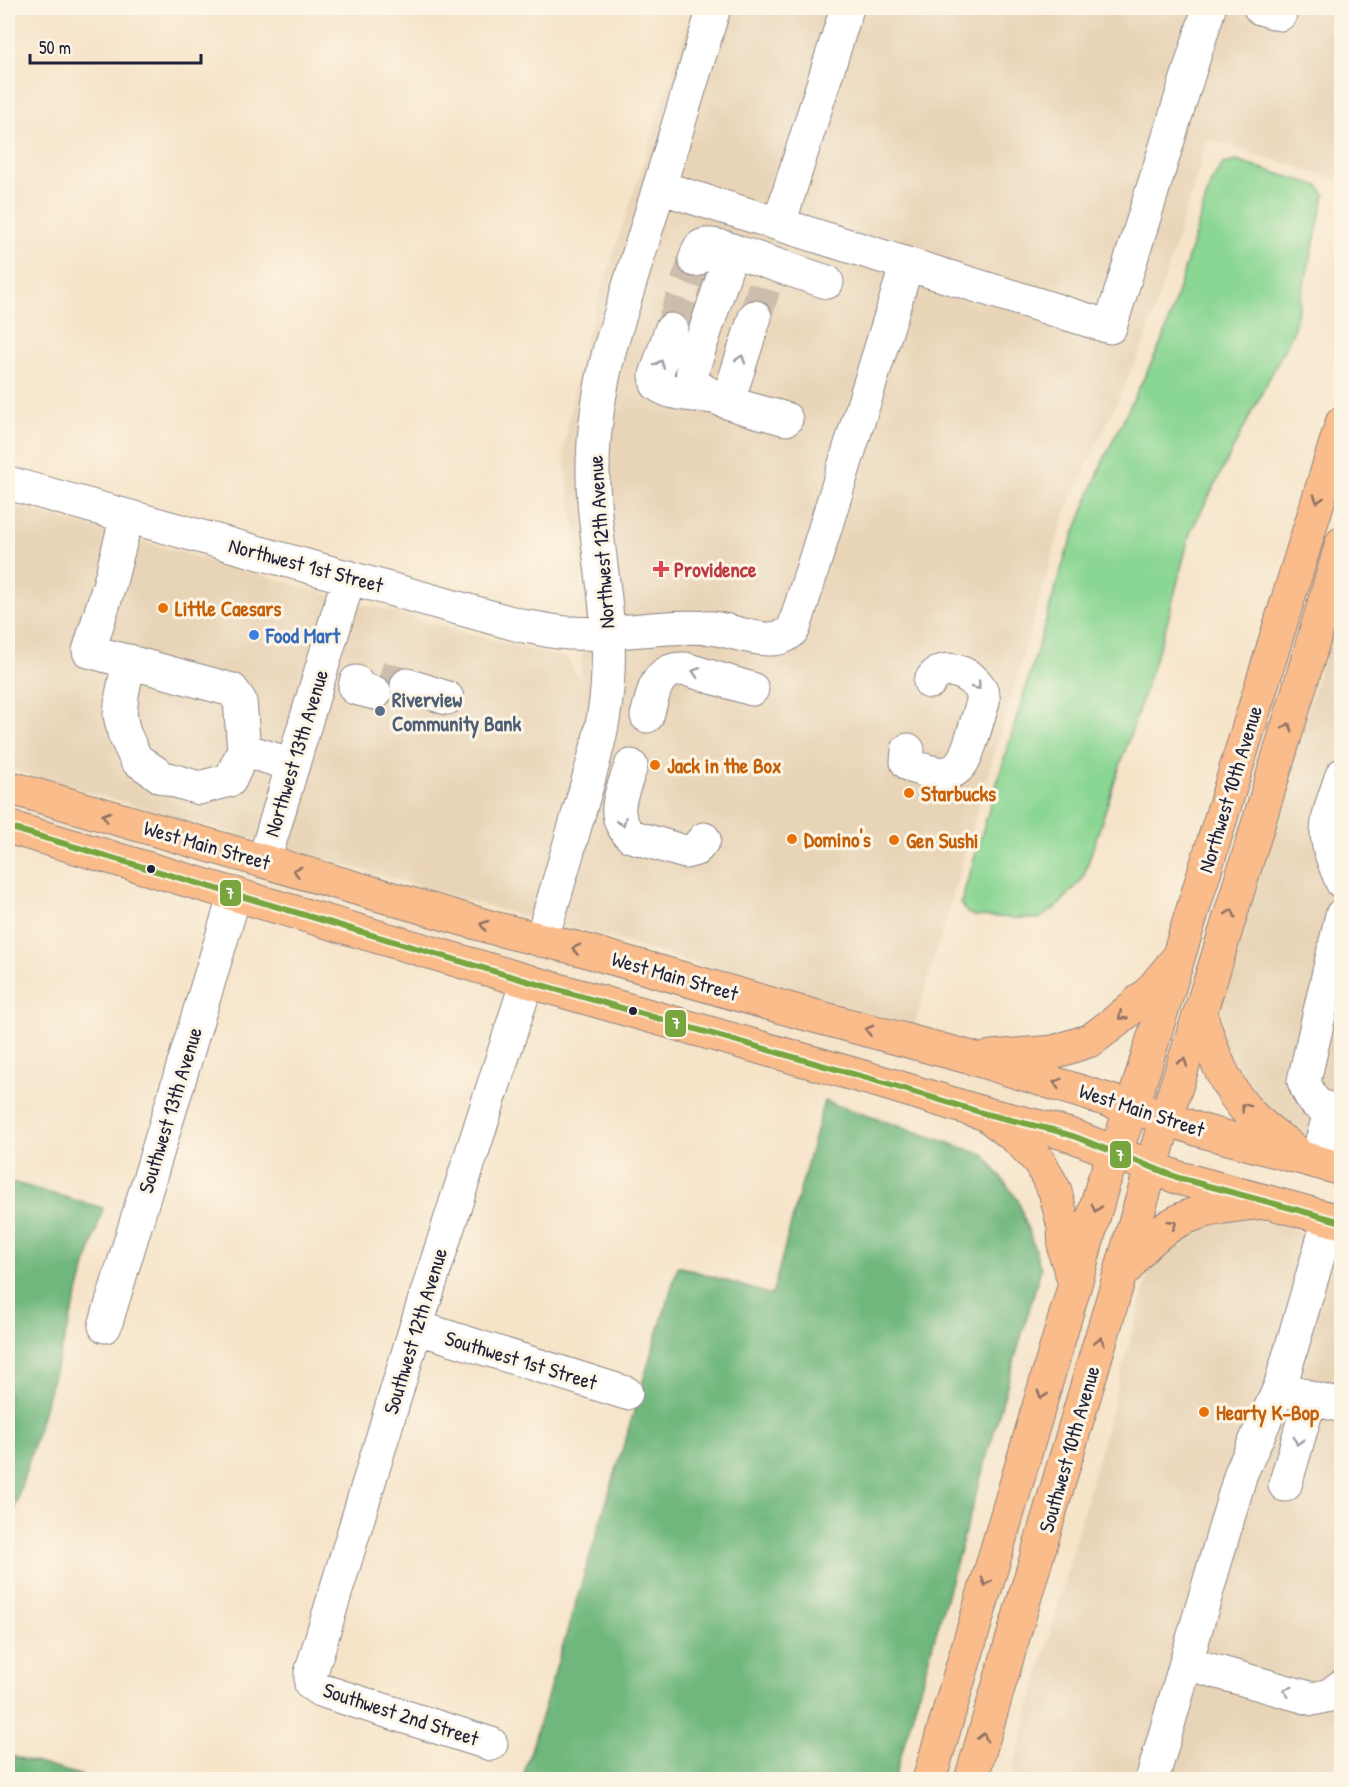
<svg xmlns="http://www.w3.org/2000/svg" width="1349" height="1787" viewBox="0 0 1349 1787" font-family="'Patrick Hand',sans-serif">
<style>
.built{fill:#e8d4b7}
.green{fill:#8ad693;stroke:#567c67;stroke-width:1.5}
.forest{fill:#6fb77d;stroke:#486c5c;stroke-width:1.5}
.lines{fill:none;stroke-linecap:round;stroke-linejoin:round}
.minor-tunnel{stroke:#ccbdad;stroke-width:33;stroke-dasharray:33 16;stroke-linecap:butt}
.minor-casing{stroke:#8c8382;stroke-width:35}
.major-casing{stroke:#8c8382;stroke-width:35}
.highway-casing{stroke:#8c8382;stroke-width:35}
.minor{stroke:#fff;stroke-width:33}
.major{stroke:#fabc8b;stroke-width:33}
.highway{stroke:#fabc8b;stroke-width:33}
.bus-1-casing{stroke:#fcf5e5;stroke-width:10}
.bus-1{stroke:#78a53e;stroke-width:6}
.oneway{stroke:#9c9ca7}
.oneway2{stroke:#8e6f63}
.health-dot{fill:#e0444e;stroke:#fcf5e5;stroke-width:2}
.food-dot{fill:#e8710a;stroke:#fcf5e5;stroke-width:2}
.shop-dot{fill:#3f7fe0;stroke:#fcf5e5;stroke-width:2}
.service-dot{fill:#5c6f8a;stroke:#fcf5e5;stroke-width:2}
.bus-dot{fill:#22223b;stroke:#fcf5e5;stroke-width:2}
.labels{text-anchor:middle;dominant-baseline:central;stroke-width:6;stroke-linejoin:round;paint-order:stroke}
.street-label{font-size:21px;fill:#22223b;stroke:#fcf5e5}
.health-label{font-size:21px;font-weight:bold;fill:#be3a42;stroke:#fcf5e5;text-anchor:start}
.food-label{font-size:21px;font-weight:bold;fill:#c56008;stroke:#fcf5e5;text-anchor:start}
.shop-label{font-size:21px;font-weight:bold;fill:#366cbe;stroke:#fcf5e5;text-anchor:start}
.service-label{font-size:21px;font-weight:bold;fill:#4e5e75;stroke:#fcf5e5;text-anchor:start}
.line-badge{stroke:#fcf5e5;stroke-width:2}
.badge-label{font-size:16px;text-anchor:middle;font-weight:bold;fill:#fff}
</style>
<rect width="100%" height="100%" fill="#fcf5e5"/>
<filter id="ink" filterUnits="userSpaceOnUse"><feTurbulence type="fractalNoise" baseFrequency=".0167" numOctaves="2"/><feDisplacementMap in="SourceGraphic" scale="12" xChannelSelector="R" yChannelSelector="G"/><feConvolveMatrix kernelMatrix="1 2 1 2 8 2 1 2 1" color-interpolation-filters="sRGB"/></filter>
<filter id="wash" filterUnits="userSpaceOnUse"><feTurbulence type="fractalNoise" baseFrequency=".008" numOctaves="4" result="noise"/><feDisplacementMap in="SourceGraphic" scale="24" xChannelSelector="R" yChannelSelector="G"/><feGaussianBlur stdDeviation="1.35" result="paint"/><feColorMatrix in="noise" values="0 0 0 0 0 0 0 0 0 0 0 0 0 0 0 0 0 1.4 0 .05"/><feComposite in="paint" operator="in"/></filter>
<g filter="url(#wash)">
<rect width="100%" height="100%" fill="#f6e4c9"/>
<!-- built -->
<path class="built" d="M694 8H1341V181L1208 139 1145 342 1065 513 914 1027 602 936 516 914 8 769V504L529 650 566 657 580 680 587 594 577 539 563 451 581 353Z
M1341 599V1152L1230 1119 1205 1050Z
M1229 1211 1341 1242V1779L1010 1780 1150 1267 1165 1242Z"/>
<!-- green -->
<path class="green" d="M1236 161 1318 186 1325 195 1293 332 1190 533 1167 623 1083 878 1058 906 1039 919 975 916 967 913 961 903 1065 557 1103 461 1164 337 1211 182 1223 164Z"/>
<!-- forest -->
<path class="forest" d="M824 1101 984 1155 1018 1200 1041 1268 894 1779 522 1780 678 1266 772 1295Z
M8 1181 103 1208 8 1531Z
M8 1755 94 1779H8Z"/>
</g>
<g filter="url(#ink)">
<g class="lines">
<!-- minor-tunnel -->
<path class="minor-tunnel" d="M755 317 764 288
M671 330 695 260
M379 677 407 685"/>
<defs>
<path id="minor" d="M1260 8 1280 14
M659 187 1110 327 1209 8
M779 224 847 8
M695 260C697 255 698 248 702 246 710 241 734 251 743 254
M671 330 656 375 657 384C672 396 694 394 713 397
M728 401 755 317
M786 419C756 410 716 404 692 382L693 368 729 259 735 253 743 254 827 282
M8 483 523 626C538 628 553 632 569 633 616 636 664 624 712 628 737 631 778 651 794 628L907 264
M127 516 109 586 89 651 232 690 240 701 244 750 293 765
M129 661 122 695 120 715 124 733 136 759 162 777 199 788 230 780 244 750
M356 682 355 688 375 693
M407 685 447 698
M647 716C654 692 655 668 685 669L752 689
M908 750 907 762C912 768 921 769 928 771 959 780 964 762 972 738 976 726 979 714 983 702 987 680 944 655 930 682
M631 766C623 791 608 815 631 836L685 852 696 849 704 839
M1342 775C1336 793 1328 812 1327 831 1327 848 1336 867 1342 882
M264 861 349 577
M1342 915 1304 1081C1313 1106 1317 1106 1342 1113
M541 940C555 897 567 853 580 809 593 764 607 720 608 672 611 615 598 558 594 501 590 449 597 398 610 348L714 8
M1316 1161 1331 1110
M105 1326 235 894
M416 1327 626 1393
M1290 1390 1310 1398 1342 1406
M1285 1485 1310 1398
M1186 1663 1313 1699 1330 1695 1342 1686
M491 1744 320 1690 311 1684V1673L416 1327 527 981
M1152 1780 1241 1473 1280 1387 1329 1219"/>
<path id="major" d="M1342 543 1295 703 1214 969 1166 1118 1199 1130 1342 1169
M1200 1013C1212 1050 1224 1089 1253 1117 1265 1129 1280 1139 1294 1150
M1132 1108 1342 423
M1151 1167 1179 1178 1342 1222"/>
<path id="highway" d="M8 787 497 929 580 949 799 1012 972 1058 1166 1118 971 1780
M8 827 527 981 888 1084 986 1114 1053 1130 1073 1136 1151 1167
M991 1057 1054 1052 1091 1040 1115 1022 1149 993 1177 959
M992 1119 1019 1140 1039 1161 1055 1191 1064 1227 1065 1253 1074 1280
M1126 1269C1162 1215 1207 1206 1268 1202
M929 1780 1075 1284 1103 1183 1132 1108"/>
</defs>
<!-- minor casing -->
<use href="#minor" class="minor-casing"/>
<!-- major casing -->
<use href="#major" class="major-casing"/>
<!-- highway casing -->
<use href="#highway" class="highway-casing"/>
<!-- minor -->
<use href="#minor" class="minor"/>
<!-- major -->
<use href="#major" class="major"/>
<!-- highway -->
<use href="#highway" class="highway"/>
<defs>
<path id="bus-1" d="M8 827 527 981 888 1084 986 1114 1053 1130 1073 1136 1179 1178 1342 1222"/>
</defs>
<!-- bus-1 casing -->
<use href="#bus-1" class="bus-1-casing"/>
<!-- bus-1 -->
<use href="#bus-1" class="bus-1"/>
</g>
<!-- one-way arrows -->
<defs><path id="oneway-chevron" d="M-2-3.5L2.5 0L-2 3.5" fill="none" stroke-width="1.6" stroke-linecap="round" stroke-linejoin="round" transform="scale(1.5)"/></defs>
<g class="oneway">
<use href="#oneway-chevron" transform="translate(741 359) rotate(-72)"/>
<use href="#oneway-chevron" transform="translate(660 364) rotate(-71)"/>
<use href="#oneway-chevron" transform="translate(696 672) rotate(-163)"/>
<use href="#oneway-chevron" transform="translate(977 686) rotate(51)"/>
<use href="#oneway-chevron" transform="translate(622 822) rotate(67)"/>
<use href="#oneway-chevron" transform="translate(1298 1441) rotate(106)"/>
<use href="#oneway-chevron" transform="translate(1287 1691) rotate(-164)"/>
</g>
<g class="oneway2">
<use href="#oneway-chevron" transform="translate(1318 499) rotate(107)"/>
<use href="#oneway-chevron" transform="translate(1288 727) rotate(-73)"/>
<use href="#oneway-chevron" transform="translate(106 816) rotate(-164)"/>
<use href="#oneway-chevron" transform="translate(297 871) rotate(-164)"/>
<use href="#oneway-chevron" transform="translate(1231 913) rotate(-73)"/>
<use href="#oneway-chevron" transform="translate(484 925) rotate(-164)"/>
<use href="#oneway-chevron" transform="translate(576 949) rotate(-166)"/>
<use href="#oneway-chevron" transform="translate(1122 1016) rotate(139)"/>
<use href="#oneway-chevron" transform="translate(869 1030) rotate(-165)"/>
<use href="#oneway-chevron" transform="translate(1183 1062) rotate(-71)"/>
<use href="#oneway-chevron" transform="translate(1057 1083) rotate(-163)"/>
<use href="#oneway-chevron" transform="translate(1245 1107) rotate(-128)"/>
<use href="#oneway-chevron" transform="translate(1096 1208) rotate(105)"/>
<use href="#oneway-chevron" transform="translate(1173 1224) rotate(-31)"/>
<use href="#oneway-chevron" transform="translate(1100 1341) rotate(-74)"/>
<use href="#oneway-chevron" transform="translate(1042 1395) rotate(107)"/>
<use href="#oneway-chevron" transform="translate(986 1582) rotate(107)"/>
<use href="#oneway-chevron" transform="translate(983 1737) rotate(-74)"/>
</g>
</g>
<!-- markers -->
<path class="health-dot" d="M658 560h6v6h6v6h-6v6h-6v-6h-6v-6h6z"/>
<g class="food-dot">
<circle cx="163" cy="608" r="6"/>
<circle cx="655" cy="765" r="6"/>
<circle cx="909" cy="793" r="6"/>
<circle cx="792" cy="839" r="6"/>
<circle cx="894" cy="840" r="6"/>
<circle cx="1204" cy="1412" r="6"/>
</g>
<circle class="shop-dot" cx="254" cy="635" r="6"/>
<circle class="service-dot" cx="380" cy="711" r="6"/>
<g class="bus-dot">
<circle cx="151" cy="869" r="5"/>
<circle cx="633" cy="1011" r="5"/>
</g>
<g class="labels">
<!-- street labels -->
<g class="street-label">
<text transform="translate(601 542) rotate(-94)">Northwest 12th Avenue</text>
<text transform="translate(306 565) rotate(15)">Northwest 1st Street</text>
<text transform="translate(296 753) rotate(-73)">Northwest 13th Avenue</text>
<text transform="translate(1230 789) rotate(-73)">Northwest 10th Avenue</text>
<text transform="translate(207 845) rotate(16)">West Main Street</text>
<text transform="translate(675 976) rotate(16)">West Main Street</text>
<text transform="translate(170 1110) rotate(-73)">Southwest 13th Avenue</text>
<text transform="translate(1142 1110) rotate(18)">West Main Street</text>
<text transform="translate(415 1331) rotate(-73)">Southwest 12th Avenue</text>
<text transform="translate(521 1360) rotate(17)">Southwest 1st Street</text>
<text transform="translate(1069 1449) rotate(-74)">Southwest 10th Avenue</text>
<text transform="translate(401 1714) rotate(18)">Southwest 2nd Street</text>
</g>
<!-- health labels -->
<g class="health-label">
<text x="674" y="569">Providence</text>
</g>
<!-- food labels -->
<g class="food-label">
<text x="175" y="608">Little Caesars</text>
<text x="667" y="765">Jack in the Box</text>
<text x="921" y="793">Starbucks</text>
<text x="804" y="839">Domino's</text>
<text x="906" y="840">Gen Sushi</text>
<text x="1216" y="1412">Hearty K-Bop</text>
</g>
<!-- shop labels -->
<g class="shop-label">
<text x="266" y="635">Food Mart</text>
</g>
<!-- service labels -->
<g class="service-label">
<text x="392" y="699">Riverview<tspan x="392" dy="24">Community Bank</tspan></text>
</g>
</g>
<g class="line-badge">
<rect x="219" y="879" width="23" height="28" rx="6" fill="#78a53e"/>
<rect x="664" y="1009" width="23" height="29" rx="6" fill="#78a53e"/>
<rect x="1109" y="1140" width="23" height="29" rx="6" fill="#78a53e"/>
</g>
<g class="badge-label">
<text x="230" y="899">7</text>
<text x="676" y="1029">7</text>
<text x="1120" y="1161">7</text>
</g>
<!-- margin -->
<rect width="1349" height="1787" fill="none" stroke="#fcf5e5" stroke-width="30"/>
<!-- scale -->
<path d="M30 54v9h171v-9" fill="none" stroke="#22223b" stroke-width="3"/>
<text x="39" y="54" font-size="18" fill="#22223b" stroke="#fcf5e5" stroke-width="4.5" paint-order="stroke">50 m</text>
</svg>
